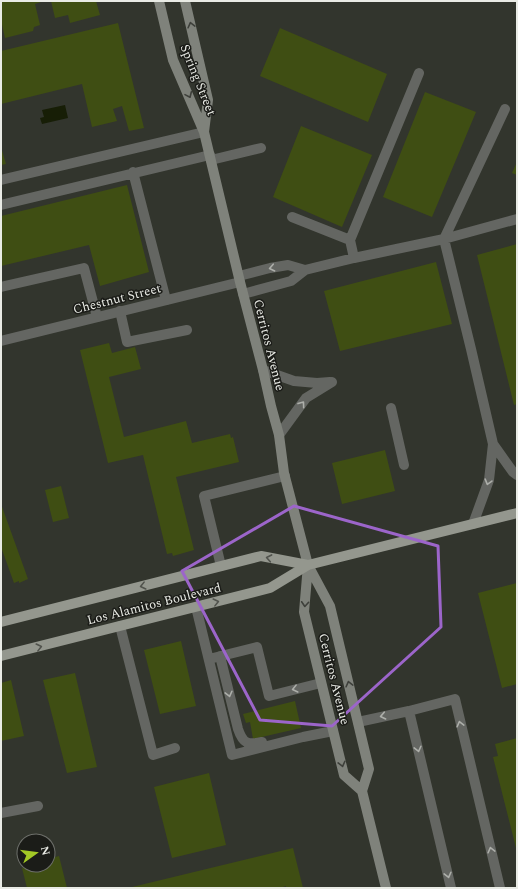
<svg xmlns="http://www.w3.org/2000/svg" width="518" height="889" viewBox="0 0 518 889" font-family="Spectral,serif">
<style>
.water{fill:#171e06}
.building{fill:#3f4e13}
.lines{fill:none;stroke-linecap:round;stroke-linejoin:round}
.service{stroke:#646662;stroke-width:10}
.minor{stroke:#646662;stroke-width:10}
.secondary{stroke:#7f827b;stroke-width:10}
.primary{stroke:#94978e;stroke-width:10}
.oneway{stroke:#3e403b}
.oneway2{stroke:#adafaa}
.oneway3{stroke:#51534d}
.marked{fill:none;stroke:#9c65ca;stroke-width:3;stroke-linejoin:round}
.labels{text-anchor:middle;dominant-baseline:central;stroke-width:3;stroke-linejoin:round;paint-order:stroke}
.street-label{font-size:13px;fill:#e9ebe5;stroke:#1b1c18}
</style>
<rect width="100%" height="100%" fill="#32352d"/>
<!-- water -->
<path class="water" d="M65 105 68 118 42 124 40 118 44 117 42 110Z"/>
<!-- building -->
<path class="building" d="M1 1H41V2L35 4 40 25 34 27 33 31 5 38 1 20Z
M51 1H96L100 15 70 23 68 15 55 18Z
M118 23 144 128 129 131 122 106 113 109 117 121 92 127 82 84 1 104V51Z
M280 28 387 74 368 122 260 76Z
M425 92 476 112 432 217 383 197Z
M301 126 372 155 342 227 273 197Z
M1 147 6 164 1 165Z
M517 162V175L512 173Z
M127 185 149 272 100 286 89 245 1 266V216Z
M517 244V404L514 405 477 255Z
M436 262 452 324 340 351 324 291Z
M109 343 112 353 135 347 141 369 109 377 124 437 186 421 192 443 230 434 231 438 233 437 239 462 176 477 194 550 173 556 172 553 167 554 143 455 108 463 80 350Z
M385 450 395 491 342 504 332 463Z
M61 486 69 518 53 522 45 490Z
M1 504 28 579 19 583V581L14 583 1 547Z
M517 583V684L502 688 478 593Z
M181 641 196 706 160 714 144 650Z
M75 673 97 767 67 773 43 680Z
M11 680 24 736 1 741V683Z
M295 701 301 728 253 739 250 722 246 723 243 714Z
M517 738V848H516L493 757 498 756 495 744Z
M209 773 226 845 172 858 154 787Z
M293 848 303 888H286V886L280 888H128Z
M59 856 67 888H27L22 868 35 865H48V862L52 861V858Z"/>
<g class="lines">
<!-- service -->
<path class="service" d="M211 160 261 148
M133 172 166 300
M1 180 204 132
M1 205 210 155
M292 217 350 240
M354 258 350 240 419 73
M239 276 270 268 288 265 305 270
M1 287 84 268 97 317
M243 294 291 281 305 270 354 258 444 239 517 219
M120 311 127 342 187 330
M263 370 294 381 317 383 330 382
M391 408 404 465
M279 435 306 398 332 382
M493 444 513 472 517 475
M473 524 489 480 493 444 471 349 444 239 505 109
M221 566 204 496 285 476
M196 607 232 755 303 737 333 731
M120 626 153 755 175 748
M220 656 238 729C243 744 248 745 262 742
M209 659 257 647 269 696 321 683
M409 711 451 888
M358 722 409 711 455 699 500 888
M1 813 38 806"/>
<!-- minor -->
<path class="minor" d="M1 341 240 282"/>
<!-- secondary -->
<path class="secondary" d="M159 1 173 60 204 132 240 282 263 370 271 406 279 435 284 473 308 565 330 606 369 769 362 791 386 888
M185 1 208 100 204 132
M308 565 304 612 344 775 362 791"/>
<!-- primary -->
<path class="primary" d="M1 622 261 556 308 565
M1 656 270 588 308 565 517 513"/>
</g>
<!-- one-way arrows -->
<defs><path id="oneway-chevron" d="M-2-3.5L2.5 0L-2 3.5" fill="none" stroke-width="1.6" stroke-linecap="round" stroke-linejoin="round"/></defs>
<g class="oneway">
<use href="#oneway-chevron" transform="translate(191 25) rotate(-104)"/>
<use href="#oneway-chevron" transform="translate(189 95) rotate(66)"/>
<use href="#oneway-chevron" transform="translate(305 604) rotate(94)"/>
<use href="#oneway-chevron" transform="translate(349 684) rotate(-104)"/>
<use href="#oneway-chevron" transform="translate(342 764) rotate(76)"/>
</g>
<g class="oneway2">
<use href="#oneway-chevron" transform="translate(272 268) rotate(168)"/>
<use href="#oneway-chevron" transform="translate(302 404) rotate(-54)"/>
<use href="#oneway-chevron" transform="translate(488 482) rotate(106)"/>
<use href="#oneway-chevron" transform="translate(295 689) rotate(166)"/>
<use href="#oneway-chevron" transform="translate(229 694) rotate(76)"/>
<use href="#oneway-chevron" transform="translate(383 716) rotate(168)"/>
<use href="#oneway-chevron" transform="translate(460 724) rotate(-104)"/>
<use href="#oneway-chevron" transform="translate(418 749) rotate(76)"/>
<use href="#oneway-chevron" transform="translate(491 850) rotate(-104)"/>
<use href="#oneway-chevron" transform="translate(448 875) rotate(76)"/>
</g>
<g class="oneway3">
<use href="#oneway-chevron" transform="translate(269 558) rotate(-169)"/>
<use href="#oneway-chevron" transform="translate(143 586) rotate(166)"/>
<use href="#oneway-chevron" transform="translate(216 602) rotate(-14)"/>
<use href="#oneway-chevron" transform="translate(39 647) rotate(-14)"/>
</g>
<!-- marked area -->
<path class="marked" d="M294 506 438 546 441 627 332 726 260 720 182 571Z"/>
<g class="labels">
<!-- street labels -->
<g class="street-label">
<text transform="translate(198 80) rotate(68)">Spring Street</text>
<text transform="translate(117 299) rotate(-14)">Chestnut Street</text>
<text transform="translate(269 345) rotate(76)">Cerritos Avenue</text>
<text transform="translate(154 604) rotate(-14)">Los Alamitos Boulevard</text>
<text transform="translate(334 679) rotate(76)">Cerritos Avenue</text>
</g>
</g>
<!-- border -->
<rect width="518" height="889" fill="none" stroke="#e9ebe5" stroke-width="4"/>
<!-- north arrow -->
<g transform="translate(36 853) rotate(76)"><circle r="19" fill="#1b1c18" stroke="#6d6f6a"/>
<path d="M0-3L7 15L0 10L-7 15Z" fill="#a3c926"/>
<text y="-6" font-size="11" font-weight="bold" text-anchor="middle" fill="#e9ebe5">N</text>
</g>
</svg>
